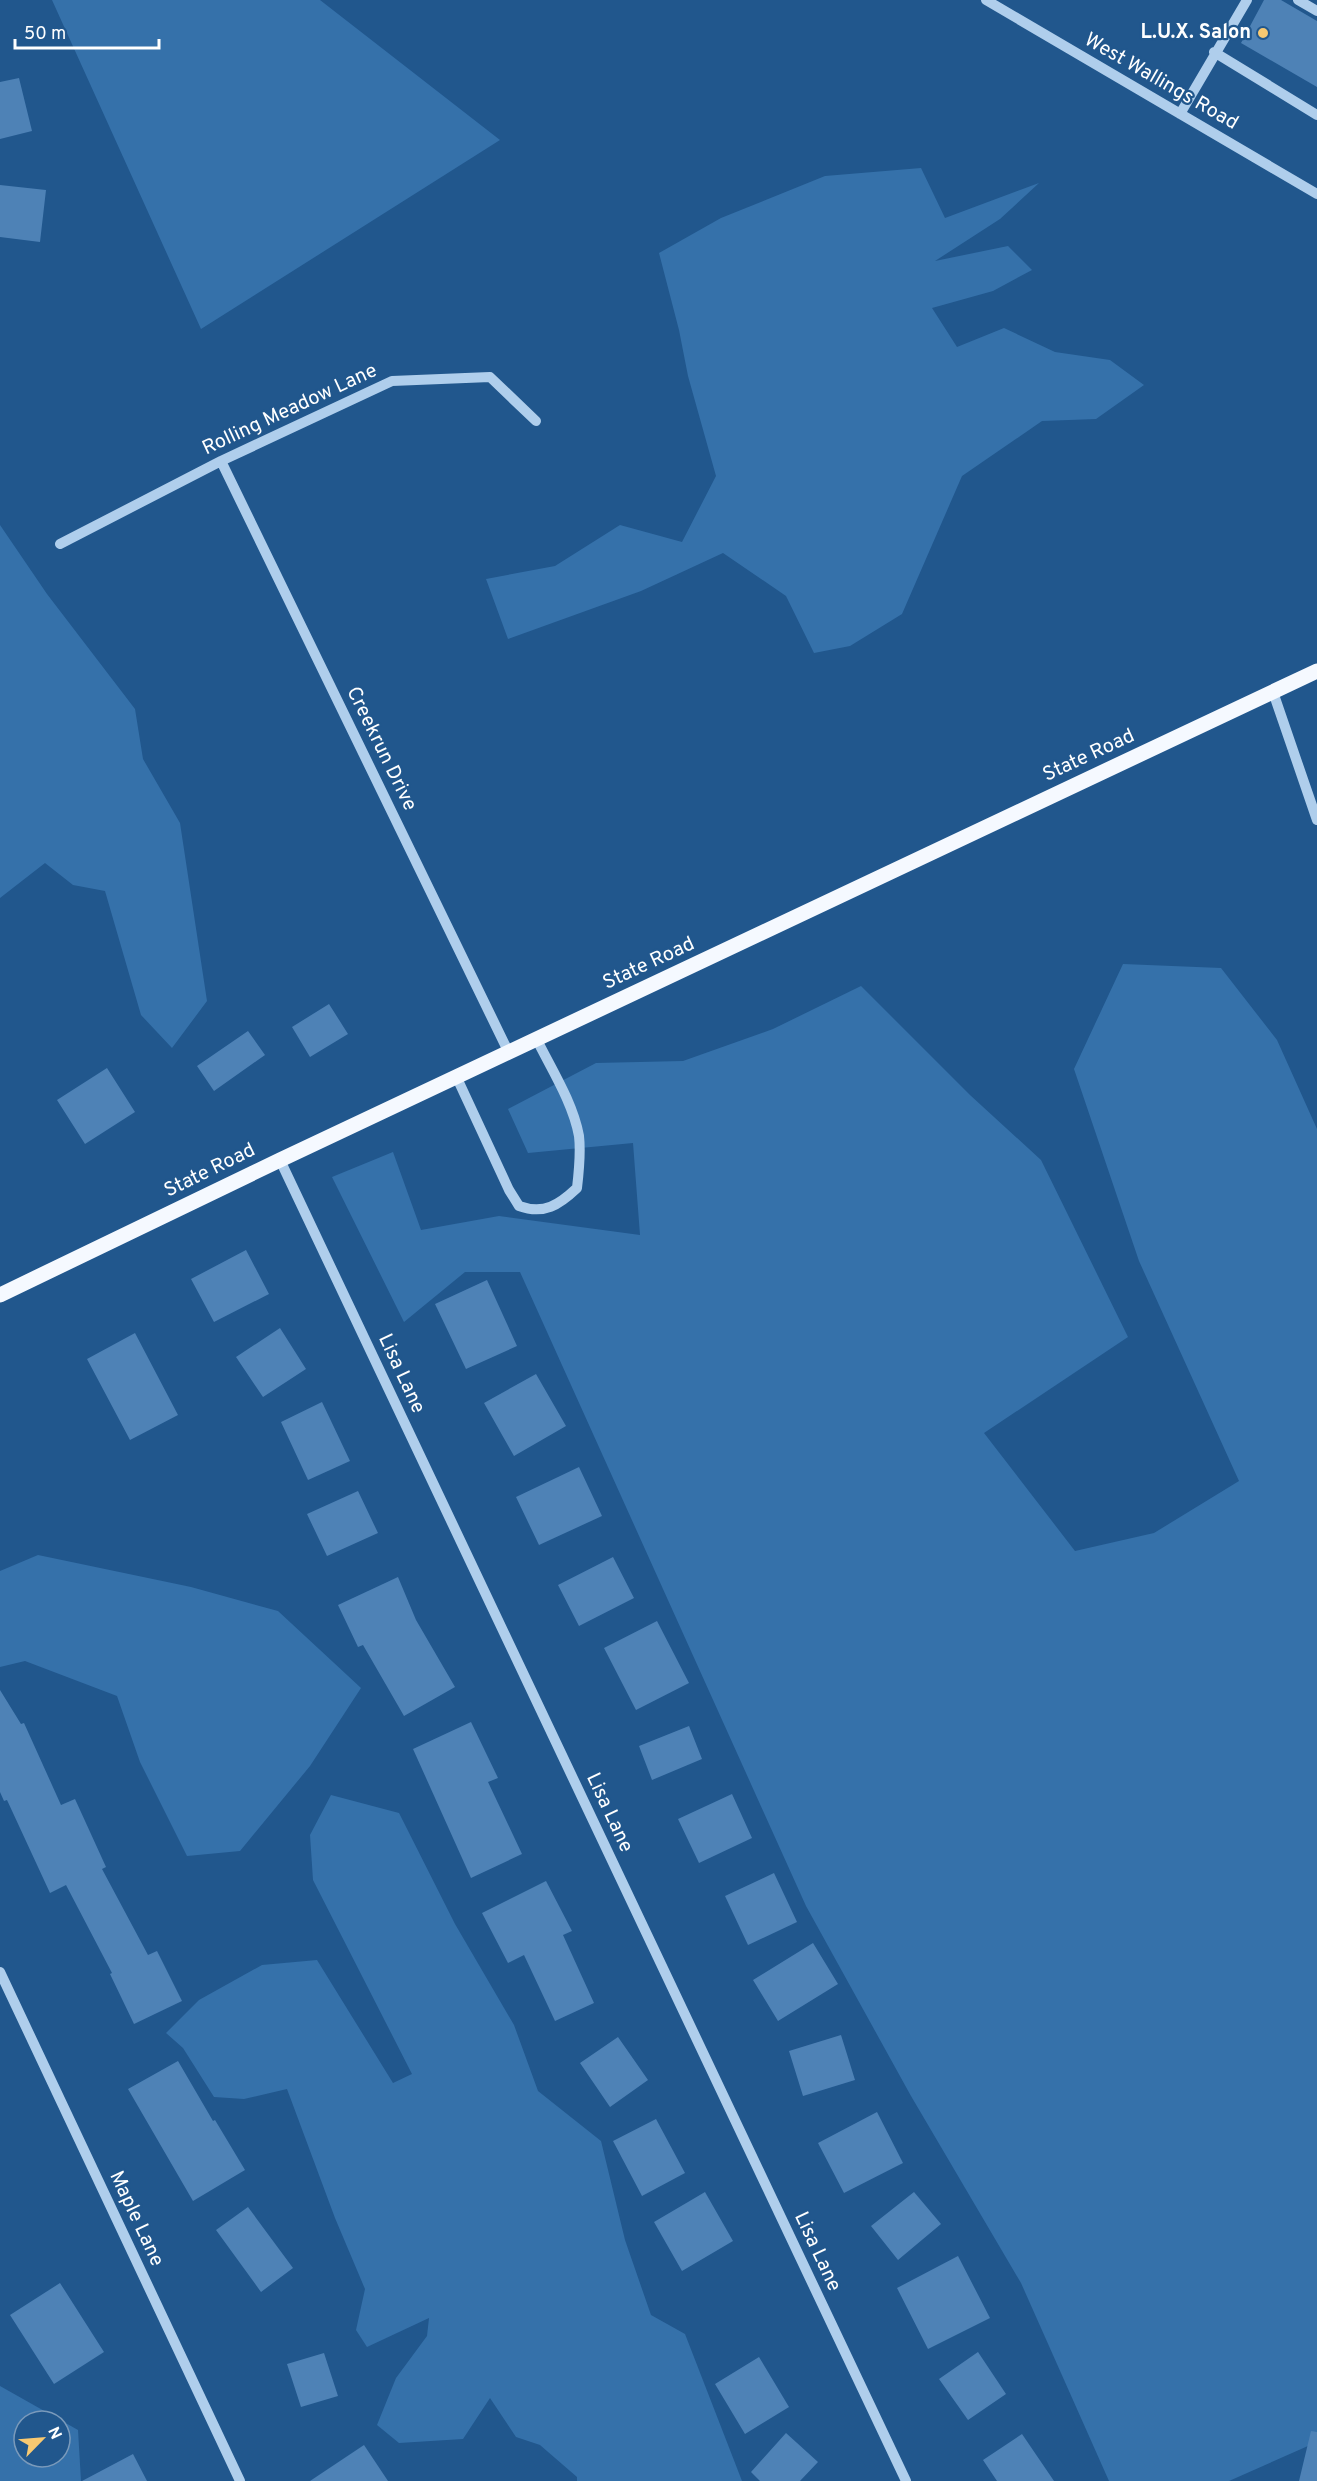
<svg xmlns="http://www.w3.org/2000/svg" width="1317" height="2481" viewBox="0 0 1317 2481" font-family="Overpass,sans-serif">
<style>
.green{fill:#3571aa;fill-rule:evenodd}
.building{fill:#4e82b6}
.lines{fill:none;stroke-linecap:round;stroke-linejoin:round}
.minor{stroke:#afceec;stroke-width:10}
.major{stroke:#f5f9ff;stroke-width:15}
.poi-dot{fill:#f8c971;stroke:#21578d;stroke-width:2}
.labels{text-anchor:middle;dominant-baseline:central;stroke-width:4.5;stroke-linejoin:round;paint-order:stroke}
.poi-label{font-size:20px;font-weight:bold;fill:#fff;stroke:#21578d;text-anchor:end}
.street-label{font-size:20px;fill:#fff;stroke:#21578d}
</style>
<rect width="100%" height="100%" fill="#21578d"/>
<!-- green -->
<path class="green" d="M52 0H320L500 140 201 329Z
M921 168 945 218 1039 183 1000 219 935 261 1008 246 1032 270 993 291 932 308 957 347 1004 328 1055 352 1110 360 1144 385 1096 419 1042 421 962 476 902 614 850 646 814 653 786 596 723 553 641 591 508 639 486 579 555 566 620 525 682 542 716 476 688 376 679 330 659 253 721 218 825 176Z
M0 525 47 594 135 709 143 759 180 823 207 1001 172 1048 141 1015 105 891 73 885 45 863 0 898Z
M1123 964 1221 968 1277 1040 1317 1129V2442L1229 2481H1109L1021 2283 911 2096 806 1906 520 1272H465L404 1322 332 1177 393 1152 421 1230 499 1216 640 1235 633 1143 528 1153 508 1109 596 1063 683 1061 773 1029 861 986 970 1095 1041 1160 1128 1337 984 1433 1075 1551 1154 1533 1239 1481 1139 1261 1074 1069Z
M38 1555 191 1587 278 1611 361 1688 310 1766 240 1851 187 1856 140 1762 117 1696 25 1661 0 1667V1571Z
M331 1795 399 1813 455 1924 514 2025 538 2091 601 2141 625 2240 651 2315 685 2334 742 2481H577V2477L540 2445 516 2437 490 2398 463 2439 399 2443 377 2425 396 2378 427 2336 429 2318 367 2347 356 2330 365 2289 335 2218 287 2089 244 2099 214 2097 183 2048 166 2033 199 2000 262 1965 317 1960 393 2083 412 2074 313 1880 310 1835Z
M0 2386 78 2430 81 2481H0ZM24 2421H60V2457H24Z"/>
<!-- building -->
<path class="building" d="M1264 0H1281L1317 21V87L1241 43Z
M19 78 32 131 0 139V82Z
M0 185 46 190 40 242 0 237Z
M329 1004 348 1034 310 1057 292 1027Z
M248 1031 265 1055 214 1091 197 1066Z
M107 1068 135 1112 85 1144 57 1100Z
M246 1250 269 1294 214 1322 191 1279Z
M487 1280 517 1346 466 1369 435 1304Z
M280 1328 306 1369 263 1397 236 1357Z
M135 1333 178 1415 130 1440 87 1359Z
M536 1374 566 1426 514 1456 484 1403Z
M322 1402 350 1461 308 1480 281 1422Z
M579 1467 602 1516 539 1545 516 1497Z
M358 1491 378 1533 327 1556 307 1514Z
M613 1557 634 1598 579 1626 558 1585Z
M398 1577 416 1620 455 1687 404 1716 363 1645 358 1647 338 1605Z
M657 1621 689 1683 636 1710 604 1648Z
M0 1690 21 1724 24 1723 61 1805 75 1799 106 1867 102 1869 148 1955 157 1951 182 2001 134 2024 110 1974 112 1973 66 1885 50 1893 7 1800 4 1801 0 1792Z
M471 1722 498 1778 488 1782 522 1854 471 1878 413 1749Z
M689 1726 702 1759 652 1780 639 1746Z
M732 1794 752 1838 699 1863 678 1819Z
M774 1873 797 1922 748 1945 725 1896Z
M546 1881 572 1931 563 1935 594 2003 555 2021 524 1955 508 1963 482 1913Z
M813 1943 838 1984 778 2021 753 1980Z
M841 2035 855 2080 803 2096 789 2051Z
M618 2037 648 2080 610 2107 580 2063Z
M178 2061 213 2121 215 2120 245 2170 193 2201 128 2089Z
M877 2112 903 2163 844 2193 818 2143Z
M656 2119 685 2173 642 2196 613 2141Z
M705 2192 733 2241 682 2271 654 2222Z
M914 2192 941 2224 898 2260 871 2226Z
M248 2207 293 2268 261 2292 216 2230Z
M958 2256 990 2318 928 2349 897 2288Z
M60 2283 104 2352 54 2384 10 2315Z
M978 2352 1006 2394 968 2420 939 2379Z
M324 2353 338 2396 301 2407 287 2364Z
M759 2357 789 2407 745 2434 715 2384Z
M1311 2431 1317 2432V2481H1299Z
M786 2433 818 2462 800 2481H760L751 2472Z
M1022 2434 1054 2481H997L983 2460Z
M364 2445 388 2481H310Z
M133 2454 147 2481H82Z"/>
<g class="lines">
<!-- minor -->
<path class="minor" d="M986 0 1317 194
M1298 0 1317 11
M1214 52 1317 115
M1180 114 1247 0
M221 461 509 1053
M60 544 221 461 392 381 490 377 536 421
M1273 692 1317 820
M457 1078 509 1190 519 1206C544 1215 559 1205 577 1188 579 1171 581 1153 579 1136 573 1103 552 1070 537 1040
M280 1160 906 2481
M0 1972 240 2481"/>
<!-- major -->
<path class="major" d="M0 1295 280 1160 1317 671"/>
</g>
<!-- markers -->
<circle class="poi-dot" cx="1263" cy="33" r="6"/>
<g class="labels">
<!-- poi labels -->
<g class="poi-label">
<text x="1251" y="33">L.U.X. Salon</text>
</g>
<!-- street labels -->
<g class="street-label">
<text transform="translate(1161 82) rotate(30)">West Wallings Road</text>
<text transform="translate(290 410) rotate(-25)">Rolling Meadow Lane</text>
<text transform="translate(381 749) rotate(64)">Creekrun Drive</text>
<text transform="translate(1089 756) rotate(-25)">State Road</text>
<text transform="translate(649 964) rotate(-25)">State Road</text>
<text transform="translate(210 1171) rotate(-26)">State Road</text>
<text transform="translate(401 1374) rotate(65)">Lisa Lane</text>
<text transform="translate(609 1813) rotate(65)">Lisa Lane</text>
<text transform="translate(136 2219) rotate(65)">Maple Lane</text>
<text transform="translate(817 2252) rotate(65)">Lisa Lane</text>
</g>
</g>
<!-- north arrow -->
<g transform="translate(42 2439) rotate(65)"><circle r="28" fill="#21578d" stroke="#7a9abb" stroke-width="1.5"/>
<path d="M0-4.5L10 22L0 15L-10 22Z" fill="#f8c971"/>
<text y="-9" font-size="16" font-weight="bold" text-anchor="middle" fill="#ffffff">N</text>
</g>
<!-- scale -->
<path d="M15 39v9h144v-9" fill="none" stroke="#ffffff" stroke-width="3"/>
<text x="24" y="39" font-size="18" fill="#ffffff" stroke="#21578d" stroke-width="4.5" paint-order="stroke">50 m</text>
</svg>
